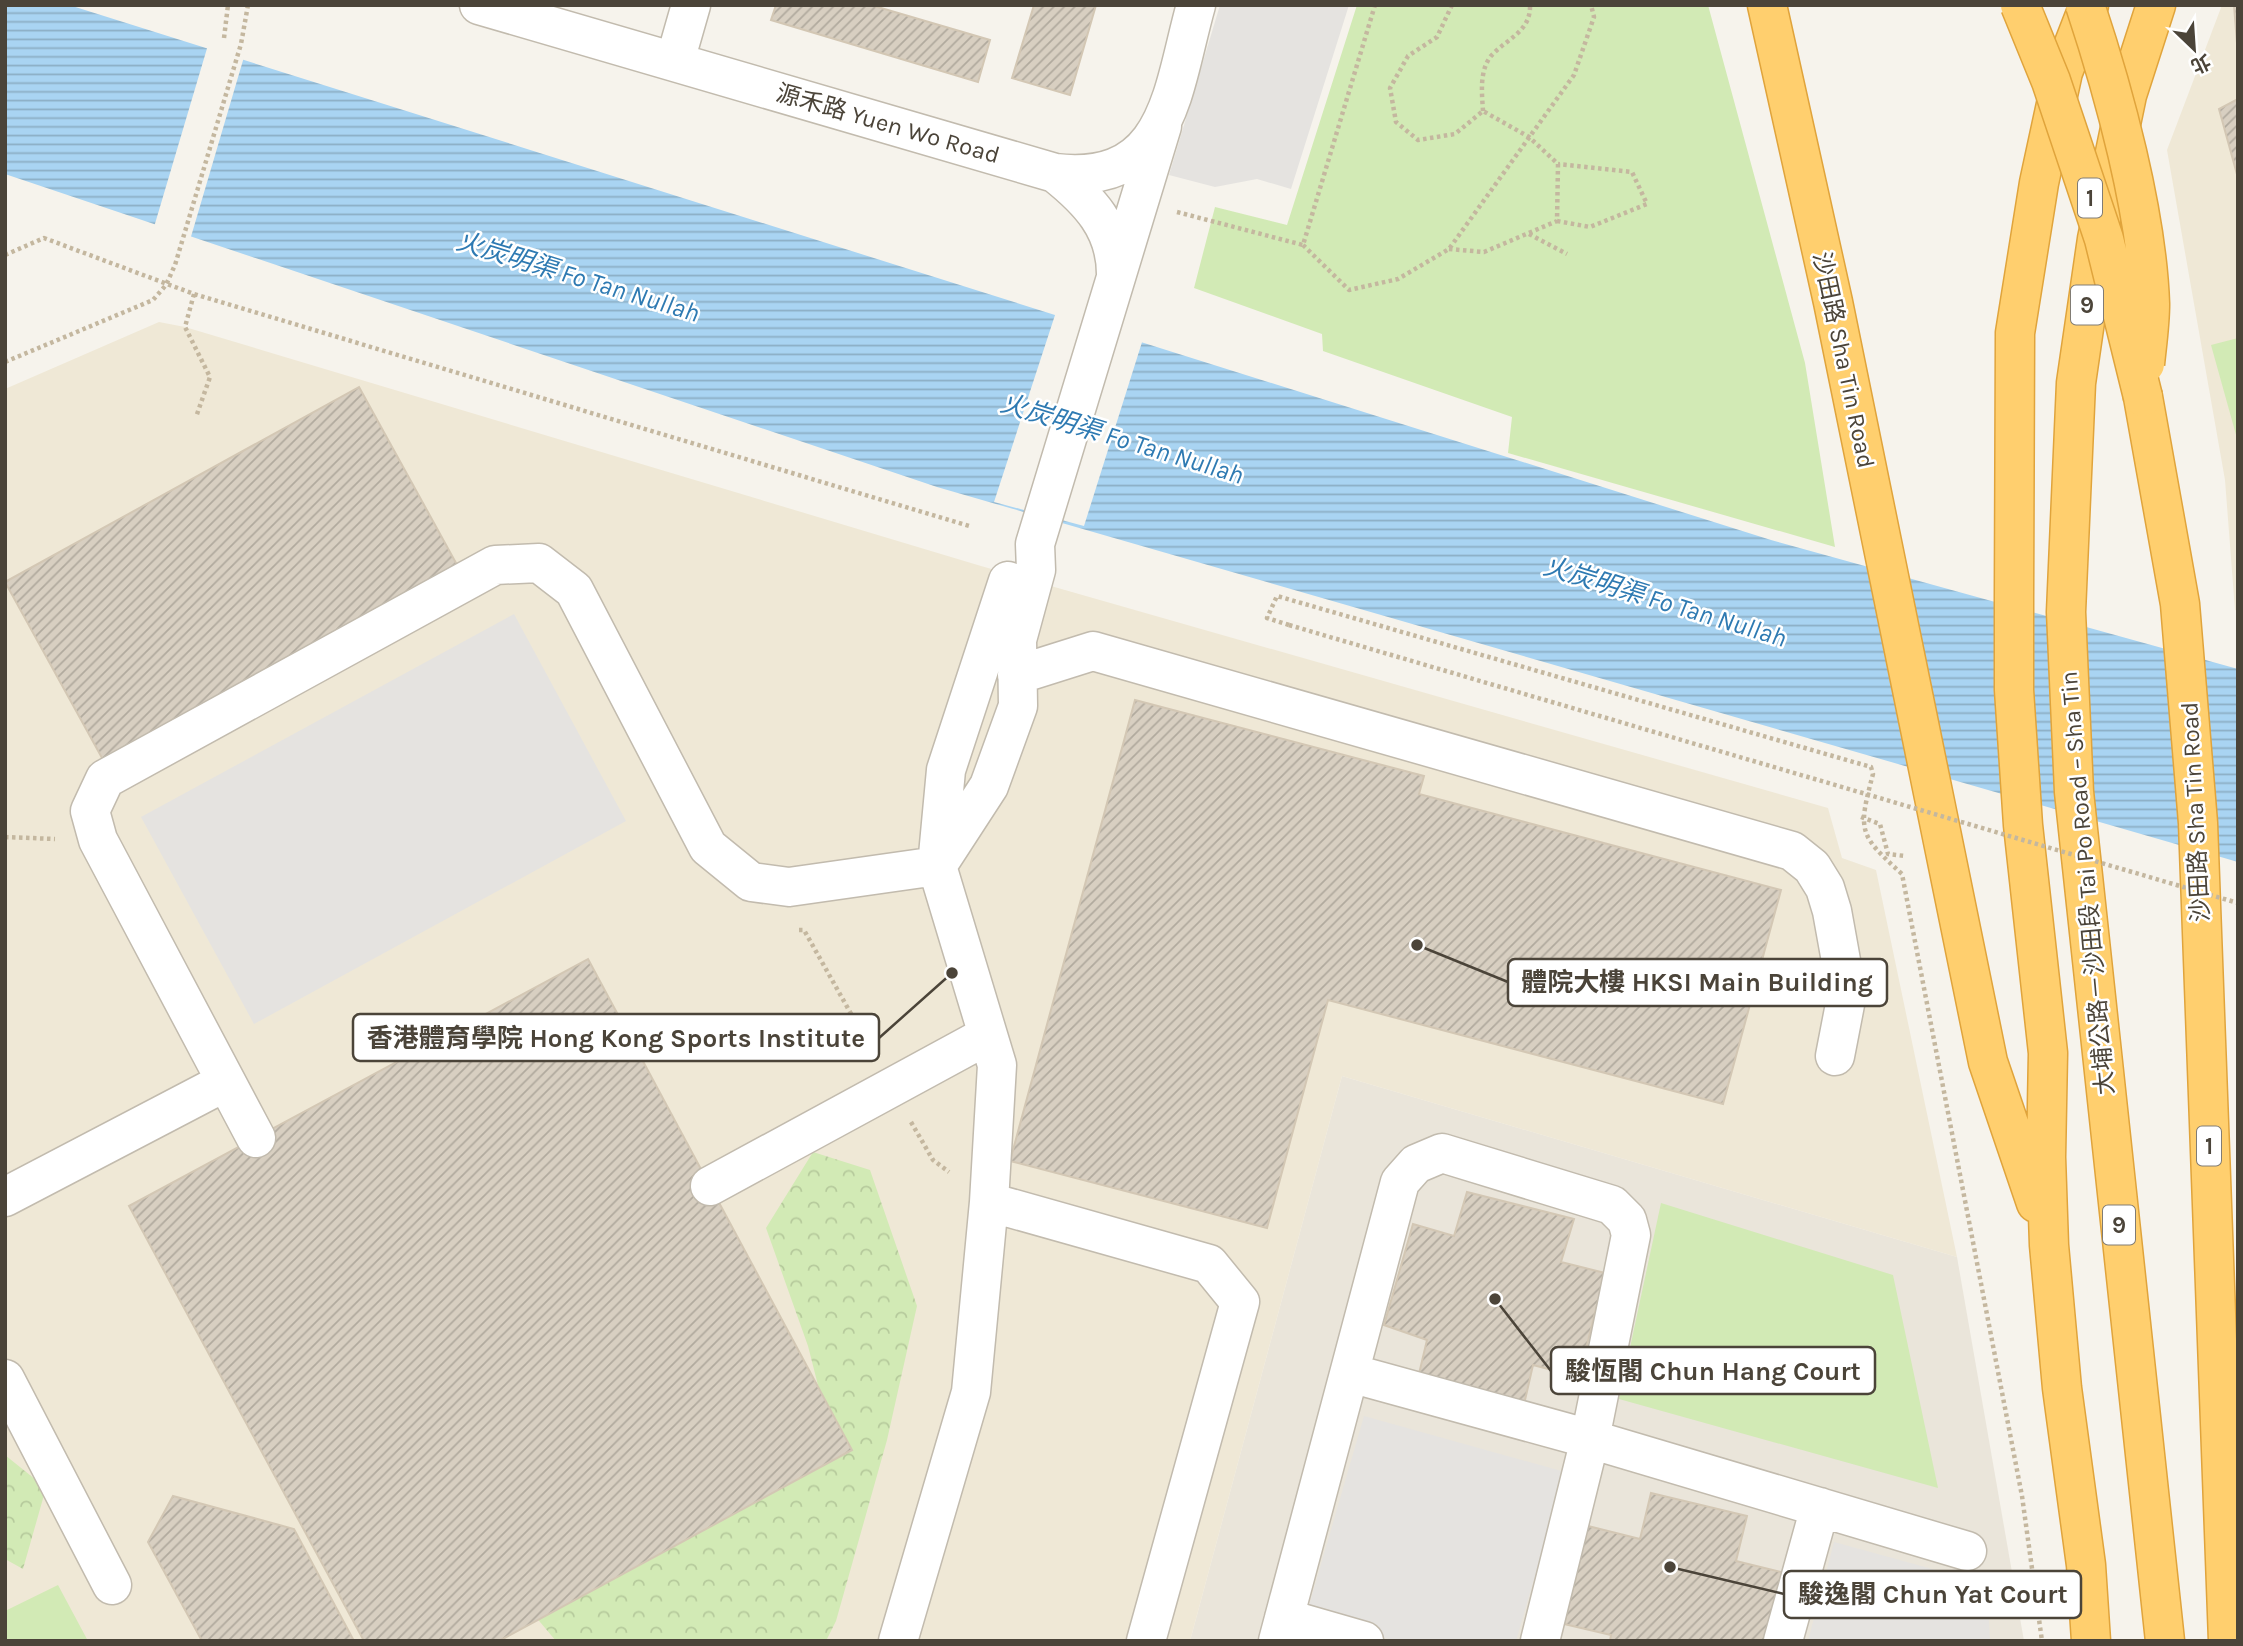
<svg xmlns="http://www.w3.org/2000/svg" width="2243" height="1646" viewBox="0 0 2243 1646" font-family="Karla,'Noto Sans TC',sans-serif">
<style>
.residential{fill:#eae5da}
.education{fill:#efe8d6}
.forest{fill:url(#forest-crowns)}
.park{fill:#d2eab5}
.parking{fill:#e5e3e0}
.water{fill:url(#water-rules)}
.pier{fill:#f6f3ec}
.building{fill:url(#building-hatch);stroke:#d3c7b4;stroke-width:2}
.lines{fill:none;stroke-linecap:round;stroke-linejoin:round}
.minor-casing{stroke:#c2bbae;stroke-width:41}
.highway-casing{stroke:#e0a43c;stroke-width:41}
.path{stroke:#c4b79f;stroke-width:4.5;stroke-dasharray:3.5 3.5;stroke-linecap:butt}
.minor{stroke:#fff;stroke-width:38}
.highway{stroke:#ffcf6e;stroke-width:38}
.highway-bridge-casing{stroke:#e0a43c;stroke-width:41;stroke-linecap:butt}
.path-bridge{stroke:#c4b79f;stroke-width:4.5;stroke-dasharray:3.5 3.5;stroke-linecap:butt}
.highway-bridge{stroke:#ffcf6e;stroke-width:38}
.labels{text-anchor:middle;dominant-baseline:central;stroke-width:5;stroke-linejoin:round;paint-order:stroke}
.shield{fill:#fff;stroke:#817c74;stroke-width:2}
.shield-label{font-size:23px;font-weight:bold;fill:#4b4439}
.street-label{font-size:24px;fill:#4b4439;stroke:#fff}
.water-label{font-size:26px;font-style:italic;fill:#2e7ab2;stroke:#fff}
.leader{fill:none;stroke:#4b4439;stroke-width:2.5}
.callout-dot{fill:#4b4439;stroke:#fff;stroke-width:2.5}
.callout{fill:#fff;stroke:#4b4439;stroke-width:2.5}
.callout-label{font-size:26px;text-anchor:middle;font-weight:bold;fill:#4b4439}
</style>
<defs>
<pattern id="forest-crowns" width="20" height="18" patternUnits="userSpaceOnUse" patternTransform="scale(1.75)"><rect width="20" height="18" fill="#d2eab5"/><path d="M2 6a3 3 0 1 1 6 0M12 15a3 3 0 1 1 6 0" fill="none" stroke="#b6ca9c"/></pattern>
<pattern id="water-rules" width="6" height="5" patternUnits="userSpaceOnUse" patternTransform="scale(1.75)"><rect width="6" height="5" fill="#a9d4f2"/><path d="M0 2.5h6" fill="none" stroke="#8caec5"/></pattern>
<pattern id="building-hatch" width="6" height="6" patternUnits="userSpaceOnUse" patternTransform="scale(1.75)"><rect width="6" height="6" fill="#d8cfc1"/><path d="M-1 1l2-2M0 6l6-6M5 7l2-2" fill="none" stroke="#b1aa9e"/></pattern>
</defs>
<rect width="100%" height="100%" fill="#f6f3ec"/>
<!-- residential -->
<path class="residential" d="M1342 1076 1957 1257 2024 1641H1190Z"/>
<!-- education -->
<path class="education" d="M2222 5H2238V611L2235 610 2225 480 2167 150Z
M159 322 185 327 981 566 1828 808 1842 858 1876 870 1957 1257 1342 1076 1190 1641H5V389Z"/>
<!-- forest -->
<path class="forest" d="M813 1152 870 1170 917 1306 887 1440 836 1621 826 1641H556L535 1616 641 1565 836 1456 808 1346 766 1228Z
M5 1455 46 1488 23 1569 5 1559Z"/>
<!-- park -->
<path class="park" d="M1357 5H1708L1805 363 1835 547 1508 453 1512 417 1323 351 1322 334 1194 288 1215 207 1287 225Z
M2238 338V442L2211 345Z
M1661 1203 1893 1275 1938 1488 1619 1399Z
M58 1585 88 1641H5V1611Z"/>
<!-- parking -->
<path class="parking" d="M1220 5H1349L1291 189 1257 179 1215 187 1169 175Z
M514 614 626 821 254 1024 141 817Z
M1364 1416 1565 1472 1516 1641H1396L1306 1616Z
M1834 1542 1987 1584 1990 1641H1808Z"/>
<!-- water -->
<path class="water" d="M5 5H69L1771 540 2238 669V862L937 487 5 174Z"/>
<!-- pier -->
<path class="pier" d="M208 45 244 57 190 240 154 227Z
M1056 312 1143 339 1084 526 994 502Z"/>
<!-- building -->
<path class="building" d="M776 5H871L990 40 978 82 771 20Z
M1034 5H1096L1070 95 1012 78Z
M2234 5H2238V56Z
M2238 99V178L2219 109Z
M359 387 461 572 107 767 5 582Z
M1135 700 1424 776 1419 794 1781 890 1723 1104 1328 1000 1267 1228 1010 1161Z
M588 959 852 1450 499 1641H364L129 1206Z
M1467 1192 1574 1219 1561 1262 1605 1273 1579 1377 1533 1365 1523 1409 1418 1378 1427 1340 1384 1325 1413 1224 1454 1236Z
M1651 1493 1747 1516 1736 1561 1789 1574 1773 1641H1610L1611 1635 1564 1624 1588 1526 1640 1539Z
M173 1496 294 1529 354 1641H202L148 1542Z"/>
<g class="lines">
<defs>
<path id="minor" d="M479 5 1055 173C1170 186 1172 90 1196 5
M675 61 691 5
M1055 173C1089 200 1116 228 1116 274
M1017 675 1093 651 1792 851 1812 867 1825 888 1832 911 1847 994 1835 1056
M256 1138 98 840 90 811 105 779 495 565 539 563 574 590 708 847 751 882 789 887 937 866 989 786 1018 706 1017 640 1036 570 1035 544 1162 126
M710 1186 988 1035
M5 1197 225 1082
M989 1202 1209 1264 1240 1302 1146 1641
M1350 1373 1590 1439 1967 1551
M5 1379 112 1585
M1284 1618 1364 1641
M898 1641 971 1392 989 1202 997 1065 937 866 946 770 1008 581
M1278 1641 1400 1182 1416 1164 1442 1153 1612 1205 1627 1220 1631 1235 1590 1439 1540 1641
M1783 1641 1820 1507"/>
<path id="highway" d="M1767 5 1833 302 1988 1062 2036 1203
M2089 5 2063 72 2039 183 2015 333 2014 598V690L2023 825 2048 1053 2046 1157 2049 1245 2062 1388 2086 1565 2091 1641
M2156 5 2127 95 2097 239 2076 383 2066 612 2074 792 2165 1641
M2143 397 2180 604 2198 823 2228 1641"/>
</defs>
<!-- minor casing -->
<use href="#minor" class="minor-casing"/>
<!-- highway casing -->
<use href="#highway" class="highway-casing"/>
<!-- path -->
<path class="path" d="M224 38 228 5
M1483 111C1482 94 1479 71 1491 56 1506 39 1531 32 1530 5
M1177 212 1303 245 1375 5
M1557 221 1590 227 1647 204 1632 172 1558 164
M1529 234 1567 254
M1303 245 1349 290 1398 279 1449 249 1574 75 1594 17 1591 5
M1449 249 1484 252 1557 221 1558 164 1529 137 1483 111 1455 134 1418 140 1396 122 1390 88 1408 56 1437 37 1452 5
M5 255 44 238 194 294 969 526
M194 294 185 327 210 377 196 417
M5 362 153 300 166 285 175 265 241 44 248 5
M1289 625 1267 618 1277 596 1871 767 1873 774C1858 831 1858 834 1902 874L2022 1496 2042 1641
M1861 817 1880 824 1888 854 1905 856
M5 837 55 839
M799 930H804L873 1053
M911 1122 933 1160 949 1172"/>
<!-- minor -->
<use href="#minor" class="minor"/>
<!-- highway -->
<use href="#highway" class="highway"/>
<defs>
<path id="highway-bridge" d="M2020 5 2051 81 2104 239 2143 397
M2085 5C2114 92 2147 213 2150 304 2150 324 2147 344 2145 364"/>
</defs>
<!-- highway-bridge casing -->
<use href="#highway-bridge" class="highway-bridge-casing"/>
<!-- path-bridge -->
<path class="path-bridge" d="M1289 625 2238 903"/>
<!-- highway-bridge -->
<use href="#highway-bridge" class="highway-bridge"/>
</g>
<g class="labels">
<!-- shield labels -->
<g class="shield">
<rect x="2078" y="178.5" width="24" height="39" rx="5"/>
<rect x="2071" y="285.5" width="32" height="39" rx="5"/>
<rect x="2197" y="1126.5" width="24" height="39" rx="5"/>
<rect x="2103" y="1205.5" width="32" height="39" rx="5"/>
</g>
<g class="shield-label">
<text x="2090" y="198">1</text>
<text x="2087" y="305">9</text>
<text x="2209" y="1146">1</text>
<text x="2119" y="1225">9</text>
</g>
<!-- street labels -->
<g class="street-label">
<text transform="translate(888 124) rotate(16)">源禾路 Yuen Wo Road</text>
<text transform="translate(1844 360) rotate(78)">沙田路 Sha Tin Road</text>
<text transform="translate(2195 812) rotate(-93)">沙田路 Sha Tin Road</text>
<text transform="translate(2087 883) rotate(-95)">大埔公路－沙田段 Tai Po Road – Sha Tin</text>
</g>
<!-- water labels -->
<g class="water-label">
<text transform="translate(578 277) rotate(17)">火炭明渠 Fo Tan Nullah</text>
<text transform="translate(1122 439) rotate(17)">火炭明渠 Fo Tan Nullah</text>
<text transform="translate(1665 602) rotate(17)">火炭明渠 Fo Tan Nullah</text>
</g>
</g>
<!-- callouts -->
<path class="leader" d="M1417 945L1508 982M952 973L879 1038M1495 1299L1551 1371M1670 1567L1784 1594"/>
<g class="callout-dot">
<circle cx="1417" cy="945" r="7"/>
<circle cx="952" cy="973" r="7"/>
<circle cx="1495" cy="1299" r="7"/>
<circle cx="1670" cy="1567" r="7"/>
</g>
<g class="callout">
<rect x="1508" y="959" width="379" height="47" rx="7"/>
<rect x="353" y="1014" width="526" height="47" rx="7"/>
<rect x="1551" y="1347" width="324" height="47" rx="7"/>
<rect x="1784" y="1571" width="297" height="47" rx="7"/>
</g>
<g class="callout-label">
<text x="1697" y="991">體院大樓 HKSI Main Building</text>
<text x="616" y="1047">香港體育學院 Hong Kong Sports Institute</text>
<text x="1713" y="1380">駿恆閣 Chun Hang Court</text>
<text x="1933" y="1603">駿逸閣 Chun Yat Court</text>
</g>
<!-- border -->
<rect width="2243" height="1646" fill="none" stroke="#4b4439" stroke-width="14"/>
<!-- north arrow -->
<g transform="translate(2194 49) rotate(155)" stroke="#ffffff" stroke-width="5" paint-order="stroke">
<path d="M0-5L12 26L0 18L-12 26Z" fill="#4b4439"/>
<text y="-10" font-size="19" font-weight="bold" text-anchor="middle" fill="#4b4439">北</text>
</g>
</svg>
